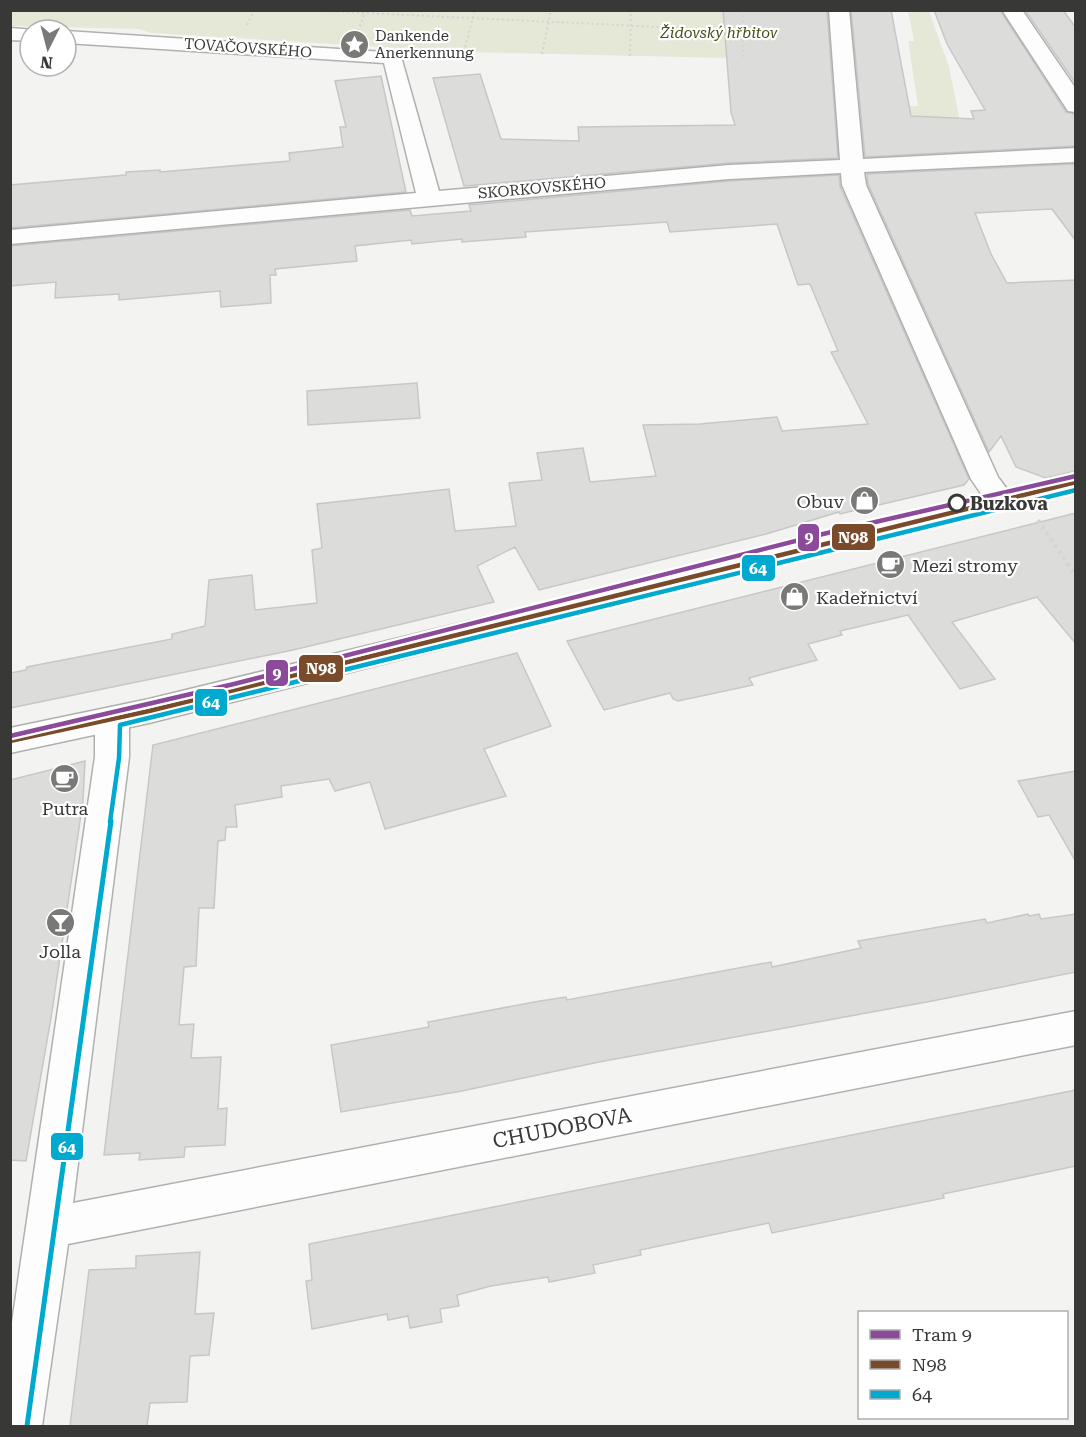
<svg xmlns="http://www.w3.org/2000/svg" width="1086" height="1437" viewBox="0 0 1086 1437" font-family="'Roboto Serif',serif">
<style>
.green{fill:#e5e8d7}
.building{fill:#dcdddb;stroke:#c7c8c6;stroke-width:1.5}
.lines{fill:none;stroke-linecap:round;stroke-linejoin:round}
.minor-casing{stroke:#b0b1af;stroke-width:3}
.tertiary-casing{stroke:#b0b1af;stroke-width:3}
.path-far1{stroke:#d4d4d3;stroke-width:2;stroke-dasharray:2 3;stroke-linecap:butt}
.path{stroke:#d4d4d3;stroke-width:4;stroke-dasharray:3 4.5;stroke-linecap:butt}
.minor{fill:#fdfdfd;fill-rule:evenodd}
.tertiary{fill:#fdfdfd;fill-rule:evenodd}
.bus-1-casing{stroke:#fff;stroke-width:9}
.bus-2-far1-casing{stroke:#fff;stroke-width:9}
.bus-2-casing{stroke:#fff;stroke-width:10}
.bus-1{stroke:#7a4b2a;stroke-width:4.5}
.bus-2-far1{stroke:#00a9ce;stroke-width:4.5}
.bus-2{stroke:#00a9ce;stroke-width:5}
.tram-1-casing{stroke:#fff;stroke-width:9}
.tram-1{stroke:#8c4a9a;stroke-width:4.5}
.stop-dot{fill:#fff;stroke:#383837;stroke-width:3}
.labels{text-anchor:middle;dominant-baseline:central;stroke-width:4.5;stroke-linejoin:round;paint-order:stroke}
.far-park-label{font-size:15px;font-style:italic;fill:#484e17;stroke:#fff}
.far-poi-label{font-size:15px;fill:#383837;stroke:#fff;text-anchor:start}
.far-street-label{font-size:15px;fill:#383837;stroke:#fff}
.poi-label{font-size:18px;fill:#383837;stroke:#fff;text-anchor:start}
.stop-label{font-size:18px;font-weight:bold;fill:#383837;stroke:#fff;text-anchor:start}
.near-street-label{font-size:21px;fill:#383837;stroke:#fff}
.line-badge{stroke:#fff;stroke-width:2}
.badge-label{font-size:16px;text-anchor:middle;font-weight:bold;fill:#fff}
</style>
<rect width="100%" height="100%" fill="#f3f4f2"/>
<!-- green -->
<path class="green" d="M11 10H745L727 58 464 52 151 33 139 29 11 26Z
M913 11H929L949 67 961 126 913 128 909 106H918L908 41H914L908 12 913 13Z"/>
<!-- building -->
<path class="building" d="M723 10H827L838 158 729 163 464 186 433 78 480 74 501 139 579 141 578 127 735 125 731 112Z
M851 10H891L911 116 974 119 971 111 985 110 947 44 934 10H1000L1066 112 1076 114V146L865 157Z
M1025 10H1063L1076 28V84Z
M381 76 406 192 10 228V185L126 175V172L160 170V172L290 161 289 153 343 147 340 127H346L335 81Z
M1076 164V241L1052 209 975 213 991 254 1007 283 1076 280V471L1046 478 1016 467 1001 436 989 452 868 184 867 174Z
M839 175 840 186 969 479 964 485 840 514 839 512 766 534 539 590 515 547 477 566 494 602 293 650 10 708V673L26 670 27 667 172 639V634L205 626 209 580 252 575 255 610 317 603 312 550 322 548 317 504 449 489 455 531 516 526 509 483 542 480 537 453 583 448 590 482 656 476 643 425 700 424 777 417 782 431 868 424 831 352 838 351 810 284 798 285 777 224 670 232 667 222 525 232 526 237 462 242V239L412 244 411 240 355 246 357 261 275 269 276 275H270L271 303 221 307 220 291 119 300V294L55 298 56 282 10 286V246L410 210 412 216 471 211 469 205 729 181Z
M417 383 420 418 308 425 307 391Z
M1076 513V644L1037 597 952 622 995 679 960 689 908 615 840 631 842 635 808 644 817 660 749 678 753 685 678 701 673 699 670 693 604 710 567 641Z
M517 653 551 726 484 749 506 796 385 829 370 782 335 791 329 779 281 786 282 797 235 805 237 827H226L225 840 218 841 214 908H199L196 966 184 967 179 1025 194 1024 191 1058 221 1057 218 1109 227 1108 225 1145 185 1147 184 1157 139 1160 140 1153 104 1155 153 745Z
M85 761 83 801 51 1018 26 1161 10 1160V780Z
M1076 771V862L1049 815 1038 817 1018 781Z
M1028 914 1029 916 1039 914 1041 919 1076 914V972L932 1001 599 1062 462 1091 341 1112 331 1045 429 1027 428 1022 540 1001 566 997 567 1000 771 962 772 967 861 948 858 941 985 919 987 923Z
M1076 1090V1166L943 1194 944 1198 772 1233 769 1223 640 1250 641 1255 593 1265 595 1273 549 1282 548 1277 491 1286 457 1295 459 1306 440 1309 442 1322 410 1328 408 1316 388 1320 387 1314 312 1329 306 1281 312 1280 309 1244Z
M200 1252 195 1314 214 1313 209 1355 190 1356 187 1402 150 1403 147 1426H70L89 1270 136 1268V1256Z"/>
<g class="lines">
<defs>
<path id="minor" d="M829 10H849L863 159 1076 148V162L864 172 866 185 998 477 1015 500 1010 507 1000 510 990 507 971 479 842 185 841 173 729 179 10 244V230L416 193 384 63 66 43V31L400 53 439 191 729 165 840 160Z
M1002 10H1022L1076 89V112L1068 111Z
M10 28 35 30H30V41L10 40Z
M112 707 124 710 129 719V757L73 1203 1076 1011V1045L68 1244 42 1426H10V1336L95 757V719L100 710Z"/>
<path id="tertiary" d="M1076 473V491L765 567 149 723 10 753V728L149 699Z"/>
</defs>
<!-- minor casing -->
<use href="#minor" class="minor-casing"/>
<!-- tertiary casing -->
<use href="#tertiary" class="tertiary-casing"/>
<!-- path-far1 -->
<path class="path-far1" d="M302 10 743 31
M743 10V57
M247 25 254 10
M358 31 366 10
M464 52 475 10
M542 54 551 10
M630 56 631 10"/>
<!-- path -->
<path class="path" d="M1038 520 1076 576"/>
<!-- minor -->
<use href="#minor" class="minor"/>
<!-- tertiary -->
<use href="#tertiary" class="tertiary"/>
<defs>
<path id="bus-1" d="M10 741 149 711 1076 482"/>
<path id="bus-2-far1" d="M110 822 119 758 120 725 1076 490"/>
<path id="bus-2" d="M27 1426 111 821"/>
</defs>
<!-- bus-1 casing -->
<use href="#bus-1" class="bus-1-casing"/>
<!-- bus-2-far1 casing -->
<use href="#bus-2-far1" class="bus-2-far1-casing"/>
<!-- bus-2 casing -->
<use href="#bus-2" class="bus-2-casing"/>
<!-- bus-1 -->
<use href="#bus-1" class="bus-1"/>
<!-- bus-2-far1 -->
<use href="#bus-2-far1" class="bus-2-far1"/>
<!-- bus-2 -->
<use href="#bus-2" class="bus-2"/>
<defs>
<path id="tram-1" d="M10 736 234 684 823 534 1076 476"/>
</defs>
<!-- tram-1 casing -->
<use href="#tram-1" class="tram-1-casing"/>
<!-- tram-1 -->
<use href="#tram-1" class="tram-1"/>
</g>
<!-- icons -->
<defs>
<symbol id="sight-disc" viewBox="-11 -11 22 22"><circle r="9.5" fill="#797a78" stroke="#fff"/><path d="M0-6L1.8-2.2L6-1.7L2.9 1.2L3.7 5.4L0 3.3L-3.7 5.4L-2.9 1.2L-6-1.7L-1.8-2.2Z" fill="#fff"/></symbol>
<symbol id="shop-disc" viewBox="-11 -11 22 22"><circle r="9.5" fill="#797a78" stroke="#fff"/><path d="M-5-2.5h2.3a2.7 3.5 0 0 1 5.4 0H5L5.5 6h-11ZM-1.5-2.5h3a1.5 2.3 0 0 0-3 0Z" fill="#fff"/></symbol>
<symbol id="cafe-disc" viewBox="-11 -11 22 22"><circle r="9.5" fill="#797a78" stroke="#fff"/><path d="M-5.5-4.5H6V0H3Q3 3.5 0 3.5H-2.5Q-5.5 3.5-5.5 0ZM3-3.2v2h1.7v-2ZM-6 4.5H4V6H-6Z" fill="#fff"/></symbol>
<symbol id="bar-disc" viewBox="-11 -11 22 22"><circle r="9.5" fill="#797a78" stroke="#fff"/><path d="M-6-5H6L.8 .8V4.5H3.5V6h-7V4.5H-.8V.8Z" fill="#fff"/></symbol>
</defs>
<g fill-rule="evenodd">
<use href="#sight-disc" x="338" y="28" width="33" height="33"/>
<use href="#shop-disc" x="848" y="484" width="33" height="33"/>
<use href="#cafe-disc" x="874" y="548" width="33" height="33"/>
<use href="#shop-disc" x="778" y="580" width="33" height="33"/>
<use href="#cafe-disc" x="48" y="762" width="33" height="33"/>
<use href="#bar-disc" x="44" y="906" width="33" height="33"/>
</g>
<!-- markers -->
<circle class="stop-dot" cx="957" cy="503" r="8"/>
<g class="labels">
<!-- far-park labels -->
<g class="far-park-label">
<text x="719" y="33">Židovský hřbitov</text>
</g>
<!-- far-poi labels -->
<g class="far-poi-label">
<text x="375" y="36">Dankende<tspan x="375" dy="17">Anerkennung</tspan></text>
</g>
<!-- far-street labels -->
<g class="far-street-label">
<text transform="translate(248 48) rotate(4)">TOVAČOVSKÉHO</text>
<text transform="translate(542 188) rotate(-5)">SKORKOVSKÉHO</text>
</g>
<!-- poi labels -->
<g class="poi-label">
<text x="844" y="501" text-anchor="end">Obuv</text>
<text x="912" y="565">Mezi stromy</text>
<text x="816" y="597">Kadeřnictví</text>
<text x="65" y="808" text-anchor="middle">Putra</text>
<text x="60" y="951" text-anchor="middle">Jolla</text>
</g>
<!-- stop labels -->
<g class="stop-label">
<text x="970" y="503">Buzkova</text>
</g>
<!-- near-street labels -->
<g class="near-street-label">
<text transform="translate(562 1128) rotate(-11)">CHUDOBOVA</text>
</g>
</g>
<g class="line-badge">
<rect x="831" y="523" width="45" height="28" rx="6" fill="#7a4b2a"/>
<rect x="797" y="523" width="23" height="29" rx="6" fill="#8c4a9a"/>
<rect x="741" y="554" width="35" height="28" rx="6" fill="#00a9ce"/>
<rect x="298" y="654" width="46" height="29" rx="6" fill="#7a4b2a"/>
<rect x="265" y="659" width="24" height="28" rx="6" fill="#8c4a9a"/>
<rect x="194" y="688" width="34" height="29" rx="6" fill="#00a9ce"/>
<rect x="50" y="1132" width="34" height="29" rx="6" fill="#00a9ce"/>
</g>
<g class="badge-label">
<text x="853" y="543">N98</text>
<text x="809" y="543">9</text>
<text x="758" y="574">64</text>
<text x="321" y="674">N98</text>
<text x="277" y="679">9</text>
<text x="211" y="708">64</text>
<text x="67" y="1153">64</text>
</g>
<!-- border -->
<rect width="1086" height="1437" fill="none" stroke="#383837" stroke-width="24"/>
<!-- legend -->
<rect x="858" y="1311" width="210" height="108" fill="#ffffff" stroke="#afafaf" stroke-width="1.5"/>
<rect x="870" y="1330" width="30" height="9" fill="#8c4a9a" stroke="#afafaf" stroke-width="1.5"/>
<text x="912" y="1341" font-size="18" fill="#383837">Tram 9</text>
<rect x="870" y="1360" width="30" height="9" fill="#7a4b2a" stroke="#afafaf" stroke-width="1.5"/>
<text x="912" y="1371" font-size="18" fill="#383837">N98</text>
<rect x="870" y="1390" width="30" height="9" fill="#00a9ce" stroke="#afafaf" stroke-width="1.5"/>
<text x="912" y="1401" font-size="18" fill="#383837">64</text>
<!-- north arrow -->
<g transform="translate(48 48) rotate(186)"><circle r="28" fill="#ffffff" stroke="#afafaf" stroke-width="1.5"/>
<path d="M0-4.5L10 22L0 15L-10 22Z" fill="#797a78"/>
<text y="-9" font-size="16" font-weight="bold" text-anchor="middle" fill="#383837">N</text>
</g>
</svg>
